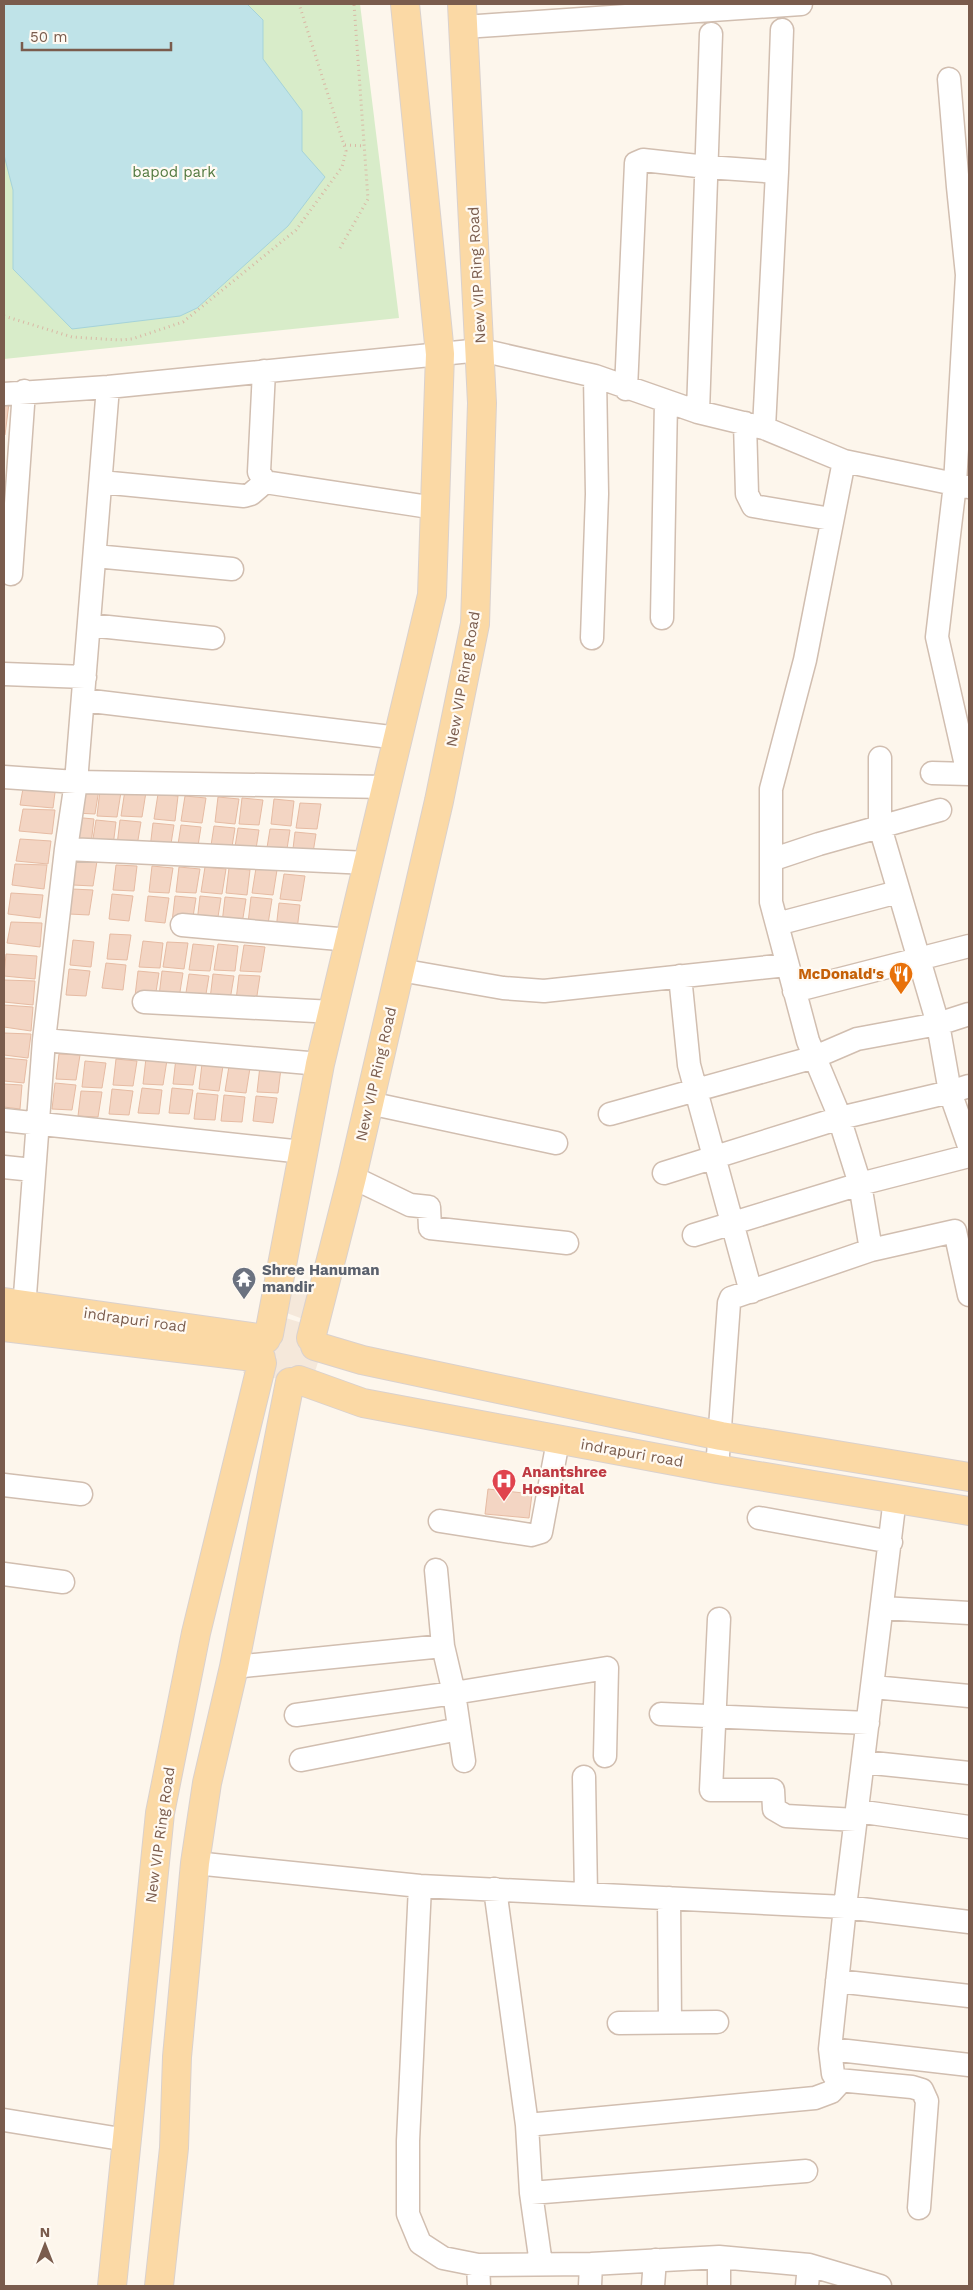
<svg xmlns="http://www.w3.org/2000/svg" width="973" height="2290" viewBox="0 0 973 2290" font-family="'Work Sans',sans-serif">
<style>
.residential{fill:#f5e8da}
.green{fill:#d8ecc9}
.water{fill:#bfe3e8;stroke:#a5d3da}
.building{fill:#f3d5c3;stroke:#e6bba3}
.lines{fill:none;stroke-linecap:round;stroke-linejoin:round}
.street-casing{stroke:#d1beb0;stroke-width:25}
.primary-casing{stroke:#dad1cd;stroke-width:30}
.path{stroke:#d9b8a5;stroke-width:3;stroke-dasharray:1 4;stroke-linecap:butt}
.street{stroke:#fff;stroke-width:22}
.primary{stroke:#fbd9a5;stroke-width:28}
.labels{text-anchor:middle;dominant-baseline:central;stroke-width:4.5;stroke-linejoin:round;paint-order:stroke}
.park-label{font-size:15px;fill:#537a41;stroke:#fffaf3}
.street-label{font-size:15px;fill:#7a5c4d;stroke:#fffaf3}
.food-label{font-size:15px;font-weight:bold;fill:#c56008;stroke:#fffaf3;text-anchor:end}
.worship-label{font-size:15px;font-weight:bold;fill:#5b616d;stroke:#fffaf3;text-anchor:start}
.health-label{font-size:15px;font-weight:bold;fill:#be3a42;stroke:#fffaf3;text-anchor:start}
</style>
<rect width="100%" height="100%" fill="#fdf6ec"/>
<!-- residential -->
<path class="residential" d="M285 1291 309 1295 303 1319 284 1312Z
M260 1310 328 1331 311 1384 243 1373Z"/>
<!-- green -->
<path class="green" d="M4 4H360L399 318 4 359Z"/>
<!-- water -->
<path class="water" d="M4 4H247L263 20V59L302 111V151L325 177 288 226 197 308 180 316 72 329 13 269V190L4 155Z"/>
<!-- building -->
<path class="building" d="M4 403H9L5 435H4Z
M24 783 56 785 53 808 20 805Z
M78 788 99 789 95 814 75 813Z
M100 790 121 792 117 817 97 816Z
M125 790 146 792 142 817 121 816Z
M158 794 178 796 175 821 154 819Z
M185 796 206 798 202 823 181 821Z
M218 797 239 799 235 824 215 822Z
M242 798 263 800 259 825 239 824Z
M274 799 294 801 291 826 271 824Z
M300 803 321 804 317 829 296 828Z
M23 809 55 810 52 834 19 831Z
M73 817 94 819 91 844 70 842Z
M96 820 116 822 113 846 92 845Z
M120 820 141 822 137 846 117 845Z
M153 823 174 825 170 850 150 848Z
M181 825 201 827 197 852 177 851Z
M214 826 235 828 231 853 210 852Z
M238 828 259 830 255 855 234 853Z
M270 829 290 830 286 855 266 854Z
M295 832 316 834 312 859 292 857Z
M20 839 51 841 48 864 16 861Z
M76 859 97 861 93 886 73 885Z
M15 864 47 865 44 889 12 885Z
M116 865 137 866 134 891 113 890Z
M152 866 173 868 169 893 149 892Z
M179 867 200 869 196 893 176 892Z
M205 867 226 869 222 894 201 892Z
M229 868 250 870 247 895 226 893Z
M256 868 277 870 273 895 252 893Z
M284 874 305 876 301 901 280 899Z
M72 889 93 890 89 915 69 914Z
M11 893 43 895 40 918 8 914Z
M112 894 133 896 129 921 109 919Z
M148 896 169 898 165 923 145 921Z
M175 896 196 898 192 923 172 922Z
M200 896 221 898 217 923 197 922Z
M225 897 246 899 242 924 222 923Z
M251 897 272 899 268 924 248 923Z
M279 903 300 905 297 930 276 929Z
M11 922 42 923 40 947 7 943Z
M110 934 131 935 127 960 107 959Z
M73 940 94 942 91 967 70 965Z
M143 941 163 943 160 968 139 967Z
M167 942 188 943 184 969 163 967Z
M193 944 214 946 210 971 189 970Z
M218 944 238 946 235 971 214 970Z
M244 945 265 947 261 972 240 971Z
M6 954 37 956 35 979 4 976Z
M106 963 126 965 123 990 102 988Z
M69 969 90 971 86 996 66 995Z
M138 971 159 973 155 998 135 996Z
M162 971 183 973 179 998 159 996Z
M189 974 209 976 205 1000 185 999Z
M213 974 234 976 230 1000 210 999Z
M239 975 260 976 256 1002 236 1000Z
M4 980 35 981 33 1005 4 1002Z
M4 1005 33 1007 31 1031 4 1027Z
M4 1033 31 1034 28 1058 4 1055Z
M59 1054 80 1055 76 1080 56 1079Z
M4 1058 27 1060 24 1083 4 1081Z
M146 1058 167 1060 163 1085 143 1084Z
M176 1058 197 1060 193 1085 173 1084Z
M116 1059 137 1061 133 1086 113 1085Z
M85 1061 106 1063 102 1088 82 1087Z
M202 1064 223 1066 219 1091 199 1089Z
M229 1066 250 1068 246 1093 225 1091Z
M260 1066 281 1068 278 1093 257 1092Z
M55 1083 76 1085 72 1110 52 1109Z
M4 1084 22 1085 20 1109 4 1107Z
M142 1088 162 1090 159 1114 138 1113Z
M172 1088 193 1090 189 1114 169 1113Z
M112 1089 133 1091 129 1115 109 1114Z
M81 1091 102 1092 98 1117 78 1116Z
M197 1093 218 1095 215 1120 194 1119Z
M224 1095 245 1097 242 1122 221 1121Z
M256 1096 277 1098 273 1123 253 1121Z
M488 1489 532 1494 529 1518 485 1514Z"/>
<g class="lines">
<defs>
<path id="street" d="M464 27 801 4
M949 79 958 187
M777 172 782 30
M969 186 958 187 967 275H969
M967 275 955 484 937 637 968 774
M264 371 259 472 265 482 436 508
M626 389 636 163 643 160 707 167 777 172 764 428
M4 394 108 387 481 350 595 376 698 412 764 428 844 461 969 487
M698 412 711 34
M745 423 747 494 753 506 831 519
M844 461 805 660 771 789V902L808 1041 836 1108 860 1184 871 1250 955 1231 969 1295
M101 482 244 496 251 494 265 482
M95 556 232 569
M11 574 24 391
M662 618 666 401
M89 625 213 638
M592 638 597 494 595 376
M4 674 85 677
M83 700 399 738
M932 773 969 774
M4 777 76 782 387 787
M66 849 368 863
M771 860 819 844 940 810
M777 924 898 892
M182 925 350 940
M400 970 503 988 544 991 787 965
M680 976 689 1065 751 1292
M794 991 969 946
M144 1002 333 1012
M969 1014 938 1024 950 1092 969 1086
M44 1040 320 1064
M369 1103 556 1143
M610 1114 815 1057 857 1039 938 1024 880 827V758
M4 1120 303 1152
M4 1167 33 1170
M664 1173 840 1118 950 1092 969 1146
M352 1177 410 1205 429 1207 430 1228 567 1243
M694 1235 860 1184 969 1156
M23 1322 44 1040 66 849 76 782 108 387
M717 1469 729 1303 731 1298 871 1250
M4 1485 81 1494
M895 1498 845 1907 830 2049 833 2074 838 2080 912 2087 922 2090 927 2101 919 2208
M759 1518 891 1542
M440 1521 531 1535 541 1532 558 1441
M436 1570 443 1646
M4 1574 63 1582
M882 1608 969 1613
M719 1619 711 1790H773L774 1809 786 1816 856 1820
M234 1667 443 1646 454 1693 607 1668 605 1756
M873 1687 969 1696
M661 1714 868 1723
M296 1715 454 1693 464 1761
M301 1760 459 1729
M863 1762 969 1773
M584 1777 586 1894
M857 1811 969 1827
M195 1863 420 1886 845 1907 969 1922
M420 1886 408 2141V2214L420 2243 443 2258 478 2265 591 2264 719 2257 809 2265 880 2286
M495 1889 527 2125 815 2098 831 2092 841 2081
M669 1898 670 2022
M837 1981 969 1996
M619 2023 717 2022
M830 2049 969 2065
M4 2120 127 2140
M527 2125 531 2193 806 2171
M531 2193 541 2264
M478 2265 479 2286
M590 2286 591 2264
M653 2286 655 2260
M719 2286V2257
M807 2286 809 2265"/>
<path id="primary" d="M4 1302 266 1339
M4 1327 261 1358
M269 1334 320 1064 432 595 440 354 405 4
M311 1338 352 1177 439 801 475 624 482 403 462 4
M315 1346 362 1360 721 1436 969 1477
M299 1380 363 1403 717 1469 969 1511
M112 2286 160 1813 196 1633 262 1363
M159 2286 174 2148 177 2057 195 1863 207 1783 234 1667 290 1382"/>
</defs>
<!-- street casing -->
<use href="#street" class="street-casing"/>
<!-- primary casing -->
<use href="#primary" class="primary-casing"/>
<!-- path -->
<path class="path" d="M345 145 365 146
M340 248 368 199 354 4
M4 316 72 337 119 340 132 339 183 322 296 230 342 167 346 151 299 4"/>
<!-- street -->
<use href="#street" class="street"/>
<!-- primary -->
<use href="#primary" class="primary"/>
</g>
<!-- icons -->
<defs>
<symbol id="restaurant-pin" viewBox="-11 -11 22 30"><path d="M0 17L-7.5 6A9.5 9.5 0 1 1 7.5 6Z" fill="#e8710a" stroke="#fffaf3"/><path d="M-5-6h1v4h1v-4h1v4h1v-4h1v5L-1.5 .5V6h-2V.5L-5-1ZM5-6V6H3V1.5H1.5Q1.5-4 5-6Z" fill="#fff"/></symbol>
<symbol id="temple-pin" viewBox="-11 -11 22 30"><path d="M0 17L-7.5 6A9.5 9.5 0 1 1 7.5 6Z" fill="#6b7280" stroke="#fffaf3"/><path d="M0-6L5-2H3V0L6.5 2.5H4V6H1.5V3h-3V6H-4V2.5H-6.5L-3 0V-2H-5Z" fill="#fff"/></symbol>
<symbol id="hospital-pin" viewBox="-11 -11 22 30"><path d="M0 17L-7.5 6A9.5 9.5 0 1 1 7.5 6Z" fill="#e0444e" stroke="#fffaf3"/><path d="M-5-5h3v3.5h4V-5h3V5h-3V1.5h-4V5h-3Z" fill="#fff"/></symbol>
</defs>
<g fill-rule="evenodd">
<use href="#restaurant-pin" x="887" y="960" width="28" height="38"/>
<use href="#temple-pin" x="230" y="1265" width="28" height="38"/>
<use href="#hospital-pin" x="490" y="1467" width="28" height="38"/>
</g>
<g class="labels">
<!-- park labels -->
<g class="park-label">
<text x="174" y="172">bapod park</text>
</g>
<!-- street labels -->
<g class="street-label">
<text transform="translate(477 275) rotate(-93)">New VIP Ring Road</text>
<text transform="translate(463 679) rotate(-80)">New VIP Ring Road</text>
<text transform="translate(376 1074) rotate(-77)">New VIP Ring Road</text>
<text transform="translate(135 1320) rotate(8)">indrapuri road</text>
<text transform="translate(632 1453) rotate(10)">indrapuri road</text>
<text transform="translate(160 1835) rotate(-82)">New VIP Ring Road</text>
</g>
<!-- food labels -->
<g class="food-label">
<text x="884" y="974">McDonald's</text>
</g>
<!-- worship labels -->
<g class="worship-label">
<text x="262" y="1270">Shree Hanuman<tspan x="262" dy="17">mandir</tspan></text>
</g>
<!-- health labels -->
<g class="health-label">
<text x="522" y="1472">Anantshree<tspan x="522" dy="17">Hospital</tspan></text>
</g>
</g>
<!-- border -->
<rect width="973" height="2290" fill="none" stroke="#7a5c4d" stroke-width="10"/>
<!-- north arrow -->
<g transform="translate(45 2245)" stroke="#fffaf3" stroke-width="4" paint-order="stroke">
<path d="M0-4L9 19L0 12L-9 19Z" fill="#7a5c4d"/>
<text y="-8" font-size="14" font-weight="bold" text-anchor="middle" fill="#7a5c4d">N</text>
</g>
<!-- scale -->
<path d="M22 42v8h149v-8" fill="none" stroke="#7a5c4d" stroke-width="2.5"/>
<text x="30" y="42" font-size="15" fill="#7a5c4d" stroke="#fffaf3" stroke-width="4" paint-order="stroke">50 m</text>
</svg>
